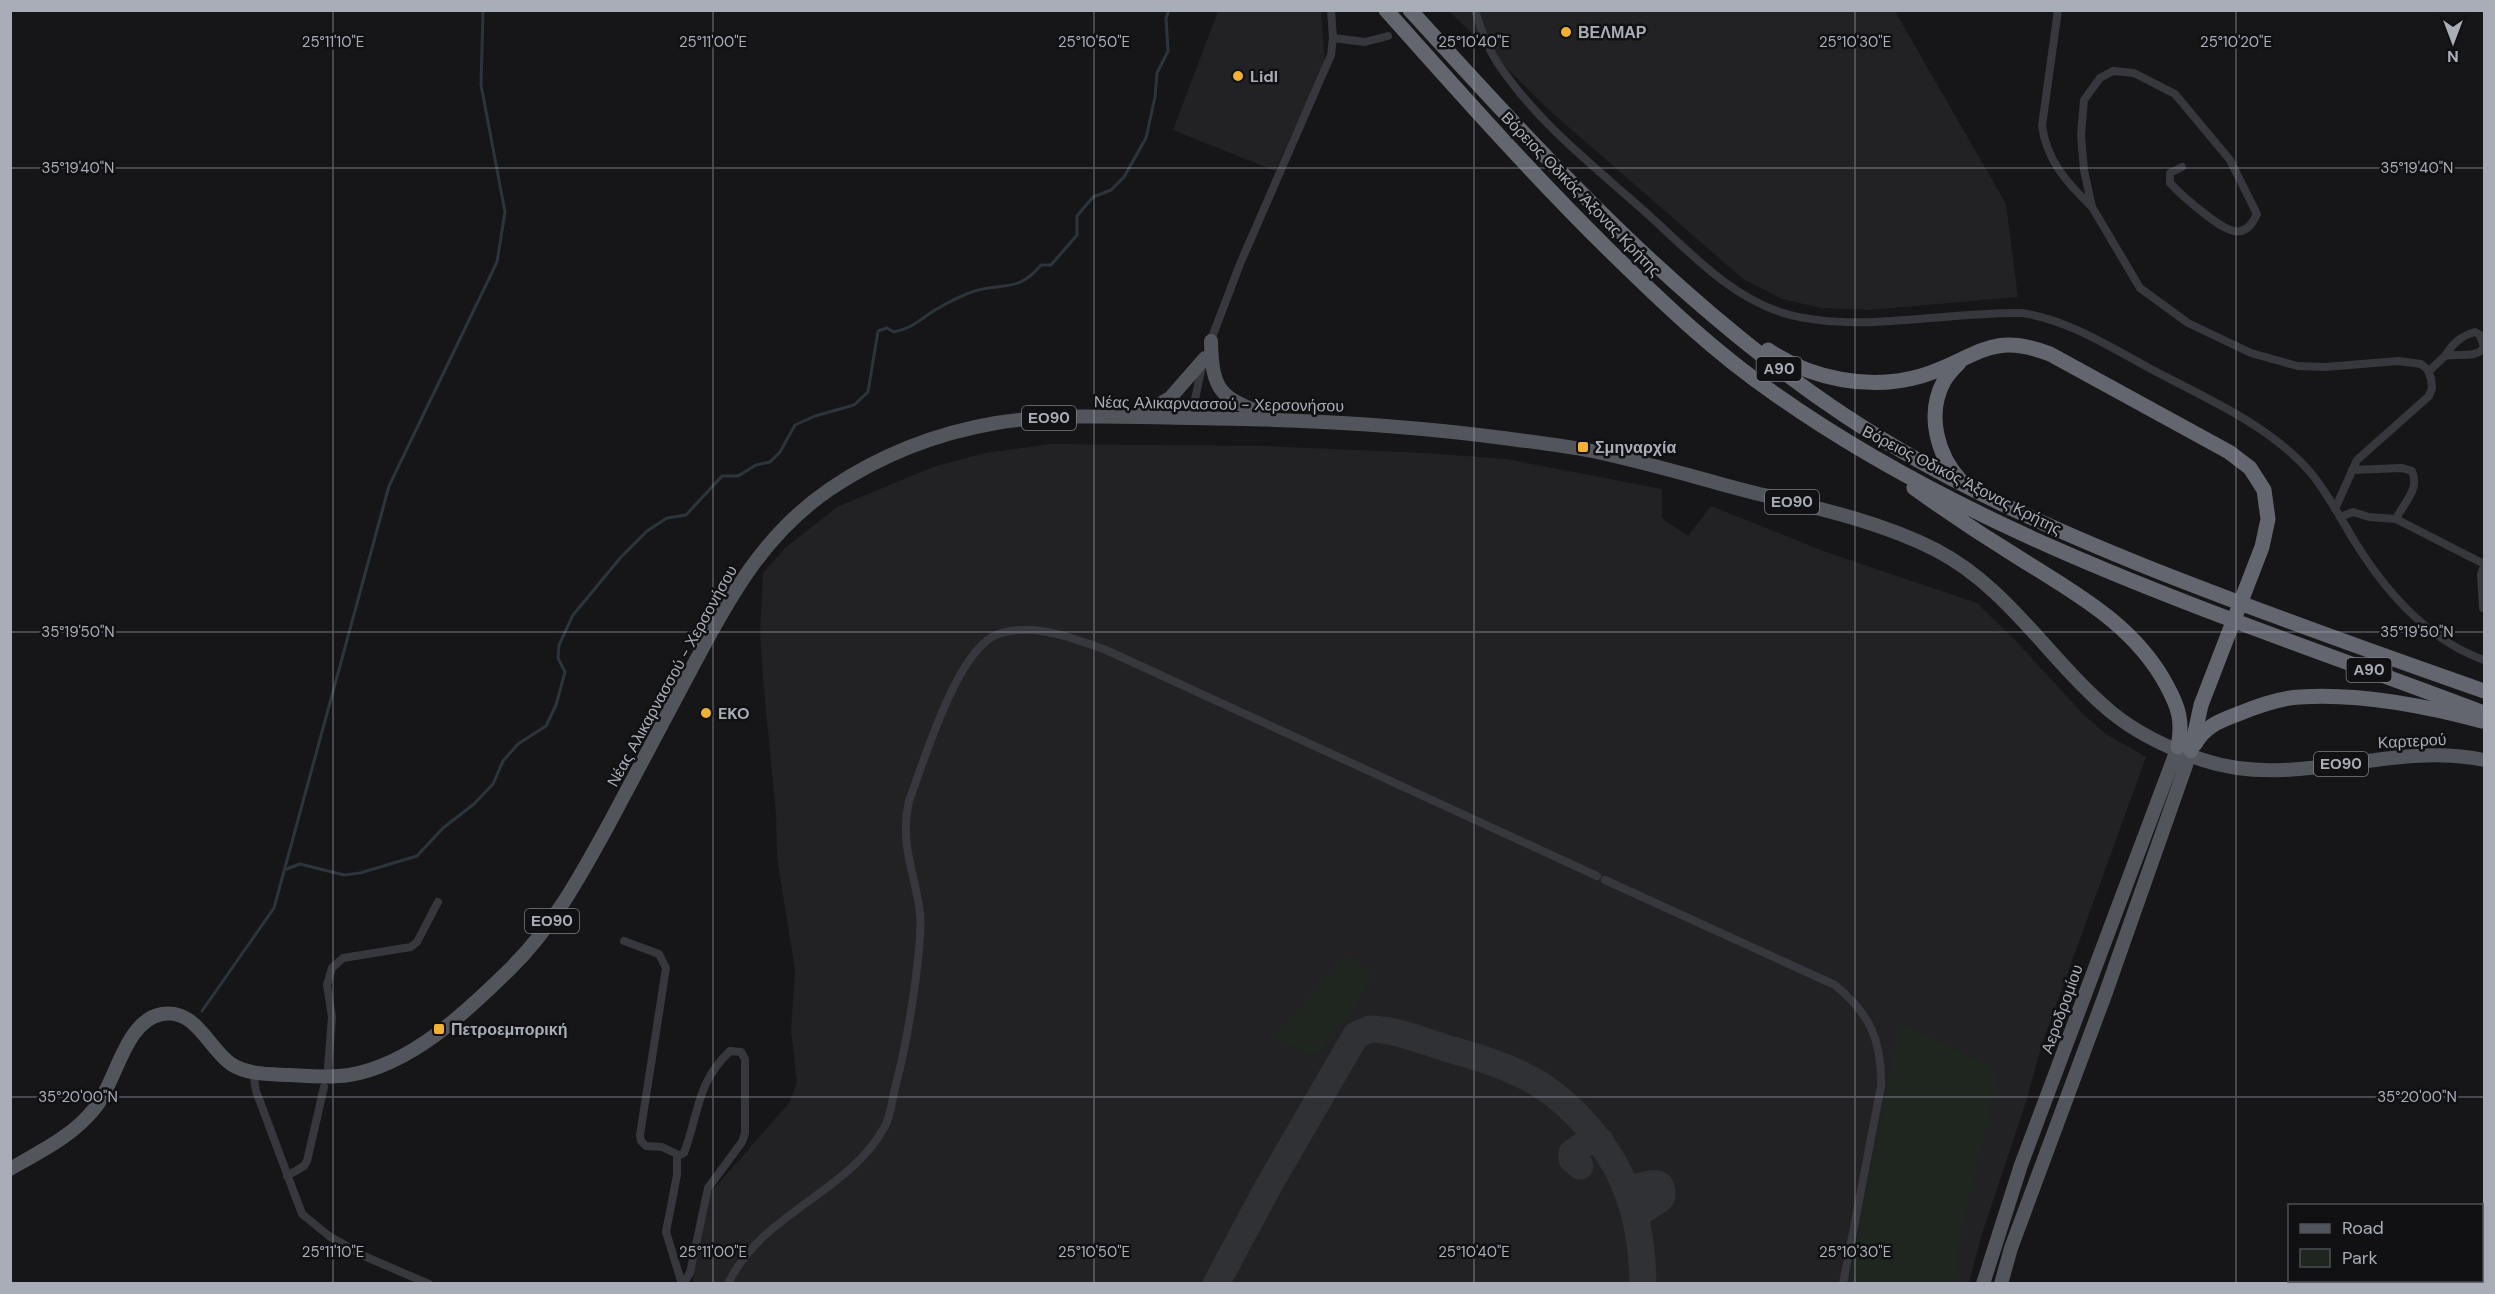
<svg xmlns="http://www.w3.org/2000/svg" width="2495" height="1294" viewBox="0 0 2495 1294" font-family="'DM Sans',sans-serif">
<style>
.built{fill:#222225}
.green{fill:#1e261f}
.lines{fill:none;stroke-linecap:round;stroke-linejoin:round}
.stream{stroke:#2c353c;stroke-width:3}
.taxiway{stroke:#303135;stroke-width:27}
.street{stroke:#37383d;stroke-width:8}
.primary{stroke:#53555c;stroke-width:14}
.highway{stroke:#63666e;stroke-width:15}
.ticks{fill:none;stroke:#a8adb8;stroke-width:1.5;stroke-opacity:0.45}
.poi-dot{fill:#f2b134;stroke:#111113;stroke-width:2}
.labels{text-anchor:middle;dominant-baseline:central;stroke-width:5;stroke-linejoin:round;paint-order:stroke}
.shield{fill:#111113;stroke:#7b7e86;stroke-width:1.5}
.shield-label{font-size:15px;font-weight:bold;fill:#a8adb8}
.poi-label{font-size:16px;font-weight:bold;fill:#a8adb8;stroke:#111113;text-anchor:start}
.street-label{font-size:16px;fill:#a8adb8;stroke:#111113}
.ticks-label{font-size:15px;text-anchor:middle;fill:#a8adb8;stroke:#111113;stroke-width:5;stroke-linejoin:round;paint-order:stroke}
</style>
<rect width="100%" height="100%" fill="#161618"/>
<!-- built -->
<path class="built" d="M1218 11H1321L1325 62 1275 171 1173 130Z
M1449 11H1895L2006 204 2018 297 1869 310 1821 308 1782 299 1743 279 1549 110Z
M1051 444 1264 446 1426 453 1506 459 1662 489V518L1688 536 1711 506 1826 552 1977 603 2015 640 2084 715 2106 734 2146 757 2043 1041 2025 1105 1982 1234 1969 1283 692 1284 711 1192 789 1103 797 1083 791 1031 795 970 777 857 776 814 763 679 760 631 763 573 785 548 837 507 933 467 985 453Z"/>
<!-- green -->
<path class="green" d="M1345 957H1349L1372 973V976L1344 1025 1339 1022 1320 1053 1313 1055 1274 1037Z
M1902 1026H1907L1993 1068 1998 1077 1967 1203 1953 1283H1848L1898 1031Z"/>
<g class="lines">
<!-- stream -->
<path class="stream" d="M284 870 300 864 344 875 360 873 417 856 443 828 474 804 493 784 503 761 518 744 546 726 556 705 565 672 558 658 559 645 573 615 621 557 647 531 667 518 686 515 722 476H738L756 465 770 462 780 452 795 425 815 416 854 405 868 392 878 331 887 328 894 332C913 328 919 320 935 310 947 303 964 294 978 290 1004 283 1019 292 1041 265H1051L1077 235V216L1093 197 1111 190 1124 177 1146 138 1155 97 1157 73 1168 51 1166 18 1169 10
M202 1011 274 908 389 486 497 262 505 212 481 85 483 10"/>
<!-- taxiway -->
<path class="taxiway" d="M1580 1166 1572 1159V1153L1589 1141 1601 1142
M1626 1187C1639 1192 1664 1171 1662 1196L1660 1199 1636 1215
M1216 1284 1268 1187 1356 1035 1370 1029C1396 1029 1425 1042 1449 1049 1476 1057 1502 1064 1526 1077 1546 1086 1562 1100 1577 1115 1625 1164 1642 1216 1643 1284"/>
<!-- street -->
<path class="street" d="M1475 10C1481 31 1488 50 1501 68 1539 123 1592 165 1642 209 1685 247 1729 298 1787 314 1857 334 1949 311 2022 313 2069 320 2110 347 2151 369 2205 398 2270 425 2311 473 2328 494 2341 519 2355 542 2386 592 2428 640 2484 660
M2058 10 2042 126C2047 161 2067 183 2092 207
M1333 38 1365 42 1388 36
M2182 167 2170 173V183C2181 195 2192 204 2205 214 2224 228 2243 245 2257 214L2230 160 2175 94 2134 73 2113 71 2100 78 2084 100 2081 135 2084 170 2092 207 2140 288 2188 323 2251 353 2297 366 2325 367 2398 361 2421 364 2427 369 2431 378 2432 388 2429 396 2357 460 2335 509
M1209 345 1240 264 1331 55 1333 38 1331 10
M2429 371 2445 356C2457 353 2477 359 2484 347L2480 335 2475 332C2461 336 2453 343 2445 356
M1191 418 1202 366
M2340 517 2353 512 2369 517 2396 519C2404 502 2420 490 2412 471L2402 468 2352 470
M2396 519 2484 564 2481 575 2483 608
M1605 880 1835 985C1870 1014 1882 1040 1881 1086L1843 1284
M624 941 659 954 666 968 640 1135 641 1141 646 1146 662 1147 677 1154V1175L666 1232 682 1284
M328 1067 332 1017 327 985 332 968 343 958 411 947 417 942 438 902
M253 1072 256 1091 302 1214 329 1236 364 1256 429 1284
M678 1156 684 1153C699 1114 696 1083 730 1051L741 1052 745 1059V1133L742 1142 708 1188 690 1273 683 1284
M287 1176 304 1166 307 1161 324 1087
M728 1284C761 1213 847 1194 884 1128 891 1116 892 1101 895 1088 905 1051 911 1015 916 977 918 956 922 934 920 913 915 872 899 845 909 801 924 761 957 649 998 634 1035 622 1072 638 1106 650L1597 876"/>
<!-- primary -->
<path class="primary" d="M1211 341C1212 394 1222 398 1269 416
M1138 416 1170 398 1205 358
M10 1169C41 1151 73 1136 95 1108 116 1083 125 1020 162 1014 196 1008 208 1048 231 1064 248 1075 270 1074 289 1075 309 1076 329 1078 349 1075 411 1065 466 1012 509 970 553 927 581 875 610 822 638 770 666 717 694 664 730 596 764 534 830 489 879 456 937 433 996 423 1059 413 1126 417 1190 418 1294 419 1399 424 1503 438 1532 442 1562 445 1592 451 1645 462 1698 478 1751 492 1813 507 1879 521 1936 550 2008 587 2050 661 2111 712 2138 734 2170 749 2203 760 2296 791 2390 740 2484 760
M1983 1284 2021 1165 2178 747
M2001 1284 2011 1248 2105 995 2191 751"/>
<!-- highway -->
<path class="highway" d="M1386 10C1459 92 1531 173 1609 250 1661 301 1714 352 1775 394 1989 545 2242 621 2484 713
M1410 10C1547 160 1677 304 1847 417 1947 483 2056 531 2167 575 2272 616 2378 654 2484 691
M1768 350C1811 379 1870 391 1921 376 1975 360 1988 330 2050 354L2229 452 2250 468 2264 490 2268 519 2262 547 2201 705 2191 751
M1959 363C1954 368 1948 374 1944 381 1926 414 1937 455 1961 481
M1914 488C1946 511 1979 533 2013 554 2071 591 2134 623 2167 686 2179 708 2183 722 2178 747
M2195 744C2205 726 2220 721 2238 714 2257 706 2280 698 2300 697 2358 693 2426 706 2482 721"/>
</g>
<!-- ticks -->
<path class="ticks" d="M333 10V1284M713 10V1284M1094 10V1284M1474 10V1284M1855 10V1284M2236 10V1284M10 168H2484M10 632H2484M10 1097H2484"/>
<!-- markers -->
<g class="poi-dot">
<circle cx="1566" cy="32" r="6"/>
<circle cx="1238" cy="76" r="6"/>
<rect x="1577" y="441" width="12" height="12" rx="3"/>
<circle cx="706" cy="713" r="6"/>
<rect x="433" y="1023" width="12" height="12" rx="3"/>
</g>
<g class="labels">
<!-- shield labels -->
<g class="shield">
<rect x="1756.5" y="357" width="45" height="24" rx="4.5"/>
<rect x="1022" y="406" width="54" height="24" rx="4.5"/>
<rect x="1765" y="490" width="54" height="24" rx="4.5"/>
<rect x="2346.5" y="658" width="45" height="24" rx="4.5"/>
<rect x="2314" y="752" width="54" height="24" rx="4.5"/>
<rect x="525" y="909" width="54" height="24" rx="4.5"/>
</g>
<g class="shield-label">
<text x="1779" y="369">Α90</text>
<text x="1049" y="418">ΕΟ90</text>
<text x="1792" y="502">ΕΟ90</text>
<text x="2369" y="670">Α90</text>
<text x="2341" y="764">ΕΟ90</text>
<text x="552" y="921">ΕΟ90</text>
</g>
<!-- poi labels -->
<g class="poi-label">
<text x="1578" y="32">ΒΕΛΜΑΡ</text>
<text x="1250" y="76">Lidl</text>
<text x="1595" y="447">Σμηναρχία</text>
<text x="718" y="713">EKO</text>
<text x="451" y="1029">Πετροεμπορική</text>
</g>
<!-- street labels -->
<g class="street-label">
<text transform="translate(1581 194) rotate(46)">Βόρειος Οδικός Άξονας Κρήτης</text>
<text transform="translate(1219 404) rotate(1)">Νέας Αλικαρνασσού - Χερσονήσου</text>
<text transform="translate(1962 480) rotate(27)">Βόρειος Οδικός Άξονας Κρήτης</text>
<text transform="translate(672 676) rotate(-61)">Νέας Αλικαρνασσού - Χερσονήσου</text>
<text transform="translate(2412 741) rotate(-3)">Καρτερού</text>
<text transform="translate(2062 1009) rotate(-70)">Αεροδρομίου</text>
</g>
</g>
<g class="ticks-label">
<text x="333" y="47">25°11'10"E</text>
<text x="713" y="47">25°11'00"E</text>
<text x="1094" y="47">25°10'50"E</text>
<text x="1474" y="47">25°10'40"E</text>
<text x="1855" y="47">25°10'30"E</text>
<text x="2236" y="47">25°10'20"E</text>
<text x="2417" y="173">35°19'40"N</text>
<text x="78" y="173">35°19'40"N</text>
<text x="2417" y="637">35°19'50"N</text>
<text x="78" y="637">35°19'50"N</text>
<text x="2417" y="1102">35°20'00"N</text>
<text x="78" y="1102">35°20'00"N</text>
<text x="333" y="1257">25°11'10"E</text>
<text x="713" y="1257">25°11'00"E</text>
<text x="1094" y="1257">25°10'50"E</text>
<text x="1474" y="1257">25°10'40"E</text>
<text x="1855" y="1257">25°10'30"E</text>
</g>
<!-- border -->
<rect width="2495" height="1294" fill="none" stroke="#a8adb8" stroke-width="24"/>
<!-- legend -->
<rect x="2288" y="1204" width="195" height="78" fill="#111113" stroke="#4d4f55" stroke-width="1.5"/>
<rect x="2300" y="1224" width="30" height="9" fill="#53555c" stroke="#4d4f55" stroke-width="1.5"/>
<text x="2342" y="1234" font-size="18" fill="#a8adb8">Road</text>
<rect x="2300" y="1249" width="30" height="18" fill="#1e261f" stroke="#4d4f55" stroke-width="1.5"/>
<text x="2342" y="1264" font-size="18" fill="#a8adb8">Park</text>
<!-- north arrow -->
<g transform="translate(2453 42) rotate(180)" stroke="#111113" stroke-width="4.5" paint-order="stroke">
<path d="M0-4.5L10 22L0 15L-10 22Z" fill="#a8adb8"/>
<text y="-9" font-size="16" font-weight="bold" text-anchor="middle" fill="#a8adb8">N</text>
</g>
</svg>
